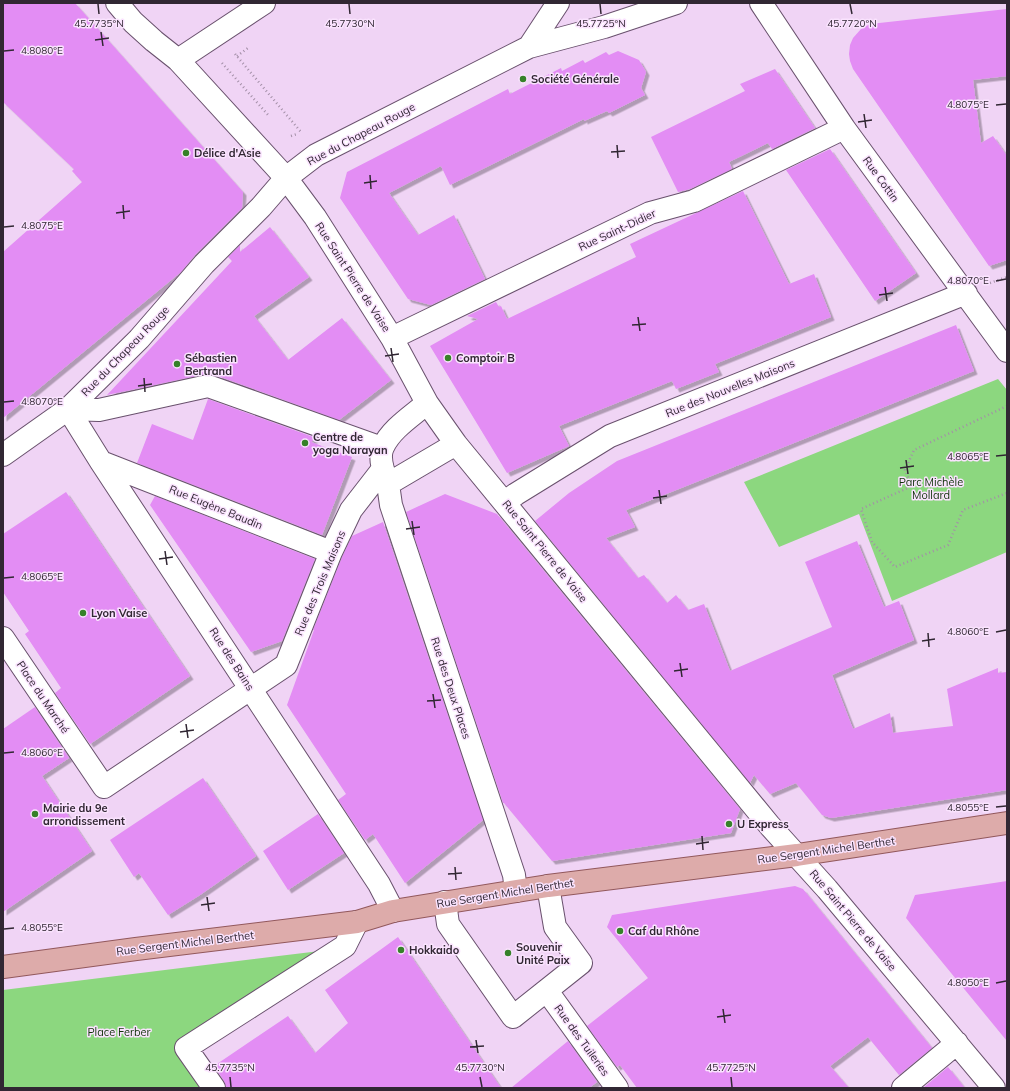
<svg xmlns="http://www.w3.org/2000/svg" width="1010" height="1091" viewBox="0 0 1010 1091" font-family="Mulish,sans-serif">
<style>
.green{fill:#8cd77f}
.building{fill:#e38df4;filter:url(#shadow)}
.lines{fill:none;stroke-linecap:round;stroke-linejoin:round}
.minor-casing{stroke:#69516d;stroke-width:24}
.major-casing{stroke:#92585c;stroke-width:24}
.path{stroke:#a38fa7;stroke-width:2.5;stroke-dasharray:1 3;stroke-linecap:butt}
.minor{stroke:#fff;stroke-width:22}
.major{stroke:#ddabaa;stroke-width:22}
.ticks{fill:none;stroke:#312733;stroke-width:1.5}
.poi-dot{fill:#368129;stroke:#fae3fe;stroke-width:1.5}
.labels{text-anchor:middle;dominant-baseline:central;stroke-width:3;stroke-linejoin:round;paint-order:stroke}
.poi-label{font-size:11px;font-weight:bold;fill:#312733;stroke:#fae3fe;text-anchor:start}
.street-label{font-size:11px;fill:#312733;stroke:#fae3fe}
.park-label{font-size:11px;fill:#103309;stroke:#fae3fe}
.ticks-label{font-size:10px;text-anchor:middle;fill:#312733;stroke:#fae3fe;stroke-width:3;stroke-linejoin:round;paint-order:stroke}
</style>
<defs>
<filter id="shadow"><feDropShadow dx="3.5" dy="3.5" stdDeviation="0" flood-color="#0004"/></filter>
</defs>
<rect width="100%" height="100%" fill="#f0d4f5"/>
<!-- green -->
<path class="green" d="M998 379 1007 390V552L892 601 859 514 779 547 744 482Z
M328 950 177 1045 205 1088H3V990Z"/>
<!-- building -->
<path class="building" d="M3 3H75L243 192 242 208 195 255 181 272 3 418V252L82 182 72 171 74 169 3 102Z
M1007 9V76L973 80 981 143 993 136 1007 156V260L989 266 853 69 850 61 849 54 850 45 853 38 861 29 870 24Z
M618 51 639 60 646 72 641 88 645 95 609 113 607 111 584 121V119L450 185 441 166 389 193 418 235 454 215 485 279 431 305 408 299 340 198 347 172 508 89 510 94 561 68 562 71 583 60 585 63 606 52 609 55Z
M775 69 815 128 772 149 768 143 729 162 732 169 690 189 678 192 651 137 745 91 740 84Z
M830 149 916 273 875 301 786 170Z
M743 191 789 284 814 274 831 317 715 364 719 372 676 389 672 381 559 426 569 446 507 473 430 346 478 319 467 316 496 302 499 307 501 306 507 319 636 257 630 244Z
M270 227 309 277 254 316 288 360 342 318 391 380 339 420 218 376 220 371 107 395 232 261 228 257 240 245V252Z
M956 325 974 371 626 510 635 527 606 538 638 578 644 575 667 603 676 595 688 610 704 604 730 671 832 627 805 562 857 541 884 607 899 601 914 640 832 675 853 729 890 713 893 733 953 726 947 689 998 668V673L1007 672V790L831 818 822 815 796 783 770 794 754 775 750 783 535 521 569 493 617 461Z
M208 399 316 438 311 442 352 457 322 535 137 463 152 424 193 440Z
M66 492 190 676 90 744 55 693 61 688 25 634 29 631 3 592V534Z
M445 494 497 514 740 809 731 833 552 861 504 803H503L406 512Z
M155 496 315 559 282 641 251 652 150 505Z
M383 522 483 820 405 883 373 834 365 840 338 800 346 794 287 705 314 630H313L342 557 352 536Z
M35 707 69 758 42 776 92 851 3 912V729Z
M203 778 256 856 200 895 168 915 139 873 134 877 110 840Z
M318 814 344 853 288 890 263 851Z
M1007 881V1041L906 918 915 895Z
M795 886 803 889 932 1048 899 1075 868 1037 830 1066 849 1088H637L620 1065 617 1067 587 1026 648 978 607 927 612 915Z
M398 937 501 1088H226L224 1081 214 1066 288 1016 315 1053 348 1023 325 990Z
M568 1041 597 1082 589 1088H511Z
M948 1067 965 1088H923Z"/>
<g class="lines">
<defs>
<path id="minor" d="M117 3 133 22 154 41 178 60 286 178 315 217 392 338 427 403 456 444 770 826 827 889 994 1088
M761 3 844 128 1007 351
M529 47 558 3
M178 60 264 3
M392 338 650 213 694 201 844 128
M427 403C412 416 391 429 383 447 378 457 384 474 388 484L456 444
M68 409 101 462 379 884 393 911
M68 409 99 410 208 386 382 448
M3 455 68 409 139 339 204 264 261 207 286 178 316 155 529 47 604 27 676 3
M101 462 331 552
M388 484 391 505 514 875 516 891
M505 502 516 494 610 436 966 293
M3 638 104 787 286 665 331 552 351 510 382 470
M445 902 448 924 513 1017 581 963 555 927 548 886
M547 991 617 1088
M214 1088 186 1048 345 946 357 922
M903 1088 957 1043"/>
<path id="major" d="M3 967 136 949 357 922 393 911 548 886 797 855 1007 823"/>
</defs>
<!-- minor casing -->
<use href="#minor" class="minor-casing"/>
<!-- major casing -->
<use href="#major" class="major-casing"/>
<!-- path -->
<path class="path" d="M235 54 301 132
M237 56 248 48
M222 63 269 116
M291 136 297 134
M990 283 1007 277
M1007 406 914 450 905 470 912 486 861 509 872 542 895 567 948 545 963 510 1007 493"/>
<!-- minor -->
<use href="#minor" class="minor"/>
<!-- major -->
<use href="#major" class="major"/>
</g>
<!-- ticks -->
<path class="ticks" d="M98 4 99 14M349 4 350 14M600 4 601 14M850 4 852 14M101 32 103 46M95 40 109 38M4 51 14 50M996 105 1006 104M864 114 866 128M858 122 872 120M617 145 618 158M611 152 625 151M370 175 371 189M364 183 377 181M123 205 124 219M116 213 130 211M4 227 14 226M996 281 1006 279M885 287 887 301M879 295 893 293M638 317 640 331M632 325 646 324M391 348 393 362M385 356 399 354M144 378 145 392M138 386 152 384M4 402 14 401M996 456 1006 455M906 460 908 474M900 468 914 466M659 490 661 504M653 498 667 496M412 521 414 535M406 529 420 527M165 551 167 565M159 559 173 557M4 578 14 577M996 632 1006 630M928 633 929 647M922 641 935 639M680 663 682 677M674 671 688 669M433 694 435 708M427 701 441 700M186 724 188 738M180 732 194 730M4 753 14 752M996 807 1006 806M702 836 703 850M696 844 709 842M455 867 456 880M448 874 462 873M207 897 209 911M201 905 215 903M4 929 14 928M996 983 1006 981M723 1009 725 1023M717 1017 731 1015M476 1040 478 1053M470 1047 484 1046M230 1077 231 1087M480 1077 482 1087M731 1077 732 1087"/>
<!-- markers -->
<g class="poi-dot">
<circle cx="523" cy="79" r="4"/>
<circle cx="186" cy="153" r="4"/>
<circle cx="448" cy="358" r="4"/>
<circle cx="177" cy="364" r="4"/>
<circle cx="305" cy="443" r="4"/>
<circle cx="83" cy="613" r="4"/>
<circle cx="35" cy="814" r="4"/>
<circle cx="729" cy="824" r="4"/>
<circle cx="620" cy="931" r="4"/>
<circle cx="401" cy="950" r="4"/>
<circle cx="508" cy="953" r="4"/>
</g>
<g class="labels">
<!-- poi labels -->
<g class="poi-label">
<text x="531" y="79">Société Générale</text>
<text x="194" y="153">Délice d'Asie</text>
<text x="185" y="358">Sébastien<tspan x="185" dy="13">Bertrand</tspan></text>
<text x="456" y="358">Comptoir B</text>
<text x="313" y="437">Centre de<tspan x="313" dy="13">yoga Narayan</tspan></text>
<text x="91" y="613">Lyon Vaise</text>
<text x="43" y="808">Mairie du 9e<tspan x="43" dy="13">arrondissement</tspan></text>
<text x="737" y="824">U Express</text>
<text x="628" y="931">Caf du Rhône</text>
<text x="516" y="947">Souvenir<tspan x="516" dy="13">Unité Paix</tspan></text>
<text x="409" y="950">Hokkaido</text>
</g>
<!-- street labels -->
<g class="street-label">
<text transform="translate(361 134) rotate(-28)">Rue du Chapeau Rouge</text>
<text transform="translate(881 179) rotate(54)">Rue Cottin</text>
<text transform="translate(617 230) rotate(-25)">Rue Saint-Didier</text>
<text transform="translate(353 277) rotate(57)">Rue Saint Pierre de Vaise</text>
<text transform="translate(125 351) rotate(-46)">Rue du Chapeau Rouge</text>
<text transform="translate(730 388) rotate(-22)">Rue des Nouvelles Maisons</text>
<text transform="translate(216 507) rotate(22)">Rue Eugène Baudin</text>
<text transform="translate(545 551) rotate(51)">Rue Saint Pierre de Vaise</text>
<text transform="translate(320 583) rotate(-67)">Rue des Trois Maisons</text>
<text transform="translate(232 659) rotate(57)">Rue des Bains</text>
<text transform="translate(451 688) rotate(72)">Rue des Deux Places</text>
<text transform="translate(43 697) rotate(56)">Place du Marché</text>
<text transform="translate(826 850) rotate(-8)">Rue Sergent Michel Berthet</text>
<text transform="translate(505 893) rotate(-9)">Rue Sergent Michel Berthet</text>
<text transform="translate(853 920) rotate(50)">Rue Saint Pierre de Vaise</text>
<text transform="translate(185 943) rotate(-7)">Rue Sergent Michel Berthet</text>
<text transform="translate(582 1040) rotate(54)">Rue des Tuileries</text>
</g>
<!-- park labels -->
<g class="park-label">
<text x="931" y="482">Parc Michèle<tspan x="931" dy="13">Mollard</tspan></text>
<text x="119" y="1032">Place Ferber</text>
</g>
</g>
<g class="ticks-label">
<text x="99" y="27">45.7735°N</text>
<text x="350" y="27">45.7730°N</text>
<text x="601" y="27">45.7725°N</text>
<text x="852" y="27">45.7720°N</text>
<text x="42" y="54">4.8080°E</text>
<text x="968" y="108">4.8075°E</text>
<text x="42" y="229">4.8075°E</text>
<text x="968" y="284">4.8070°E</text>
<text x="42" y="405">4.8070°E</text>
<text x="968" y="460">4.8065°E</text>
<text x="42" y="580">4.8065°E</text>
<text x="968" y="635">4.8060°E</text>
<text x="42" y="756">4.8060°E</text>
<text x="968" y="811">4.8055°E</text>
<text x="42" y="931">4.8055°E</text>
<text x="968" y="986">4.8050°E</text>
<text x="230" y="1071">45.7735°N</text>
<text x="480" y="1071">45.7730°N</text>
<text x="731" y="1071">45.7725°N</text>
</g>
<!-- border -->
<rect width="1010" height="1091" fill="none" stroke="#312733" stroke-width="8"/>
</svg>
